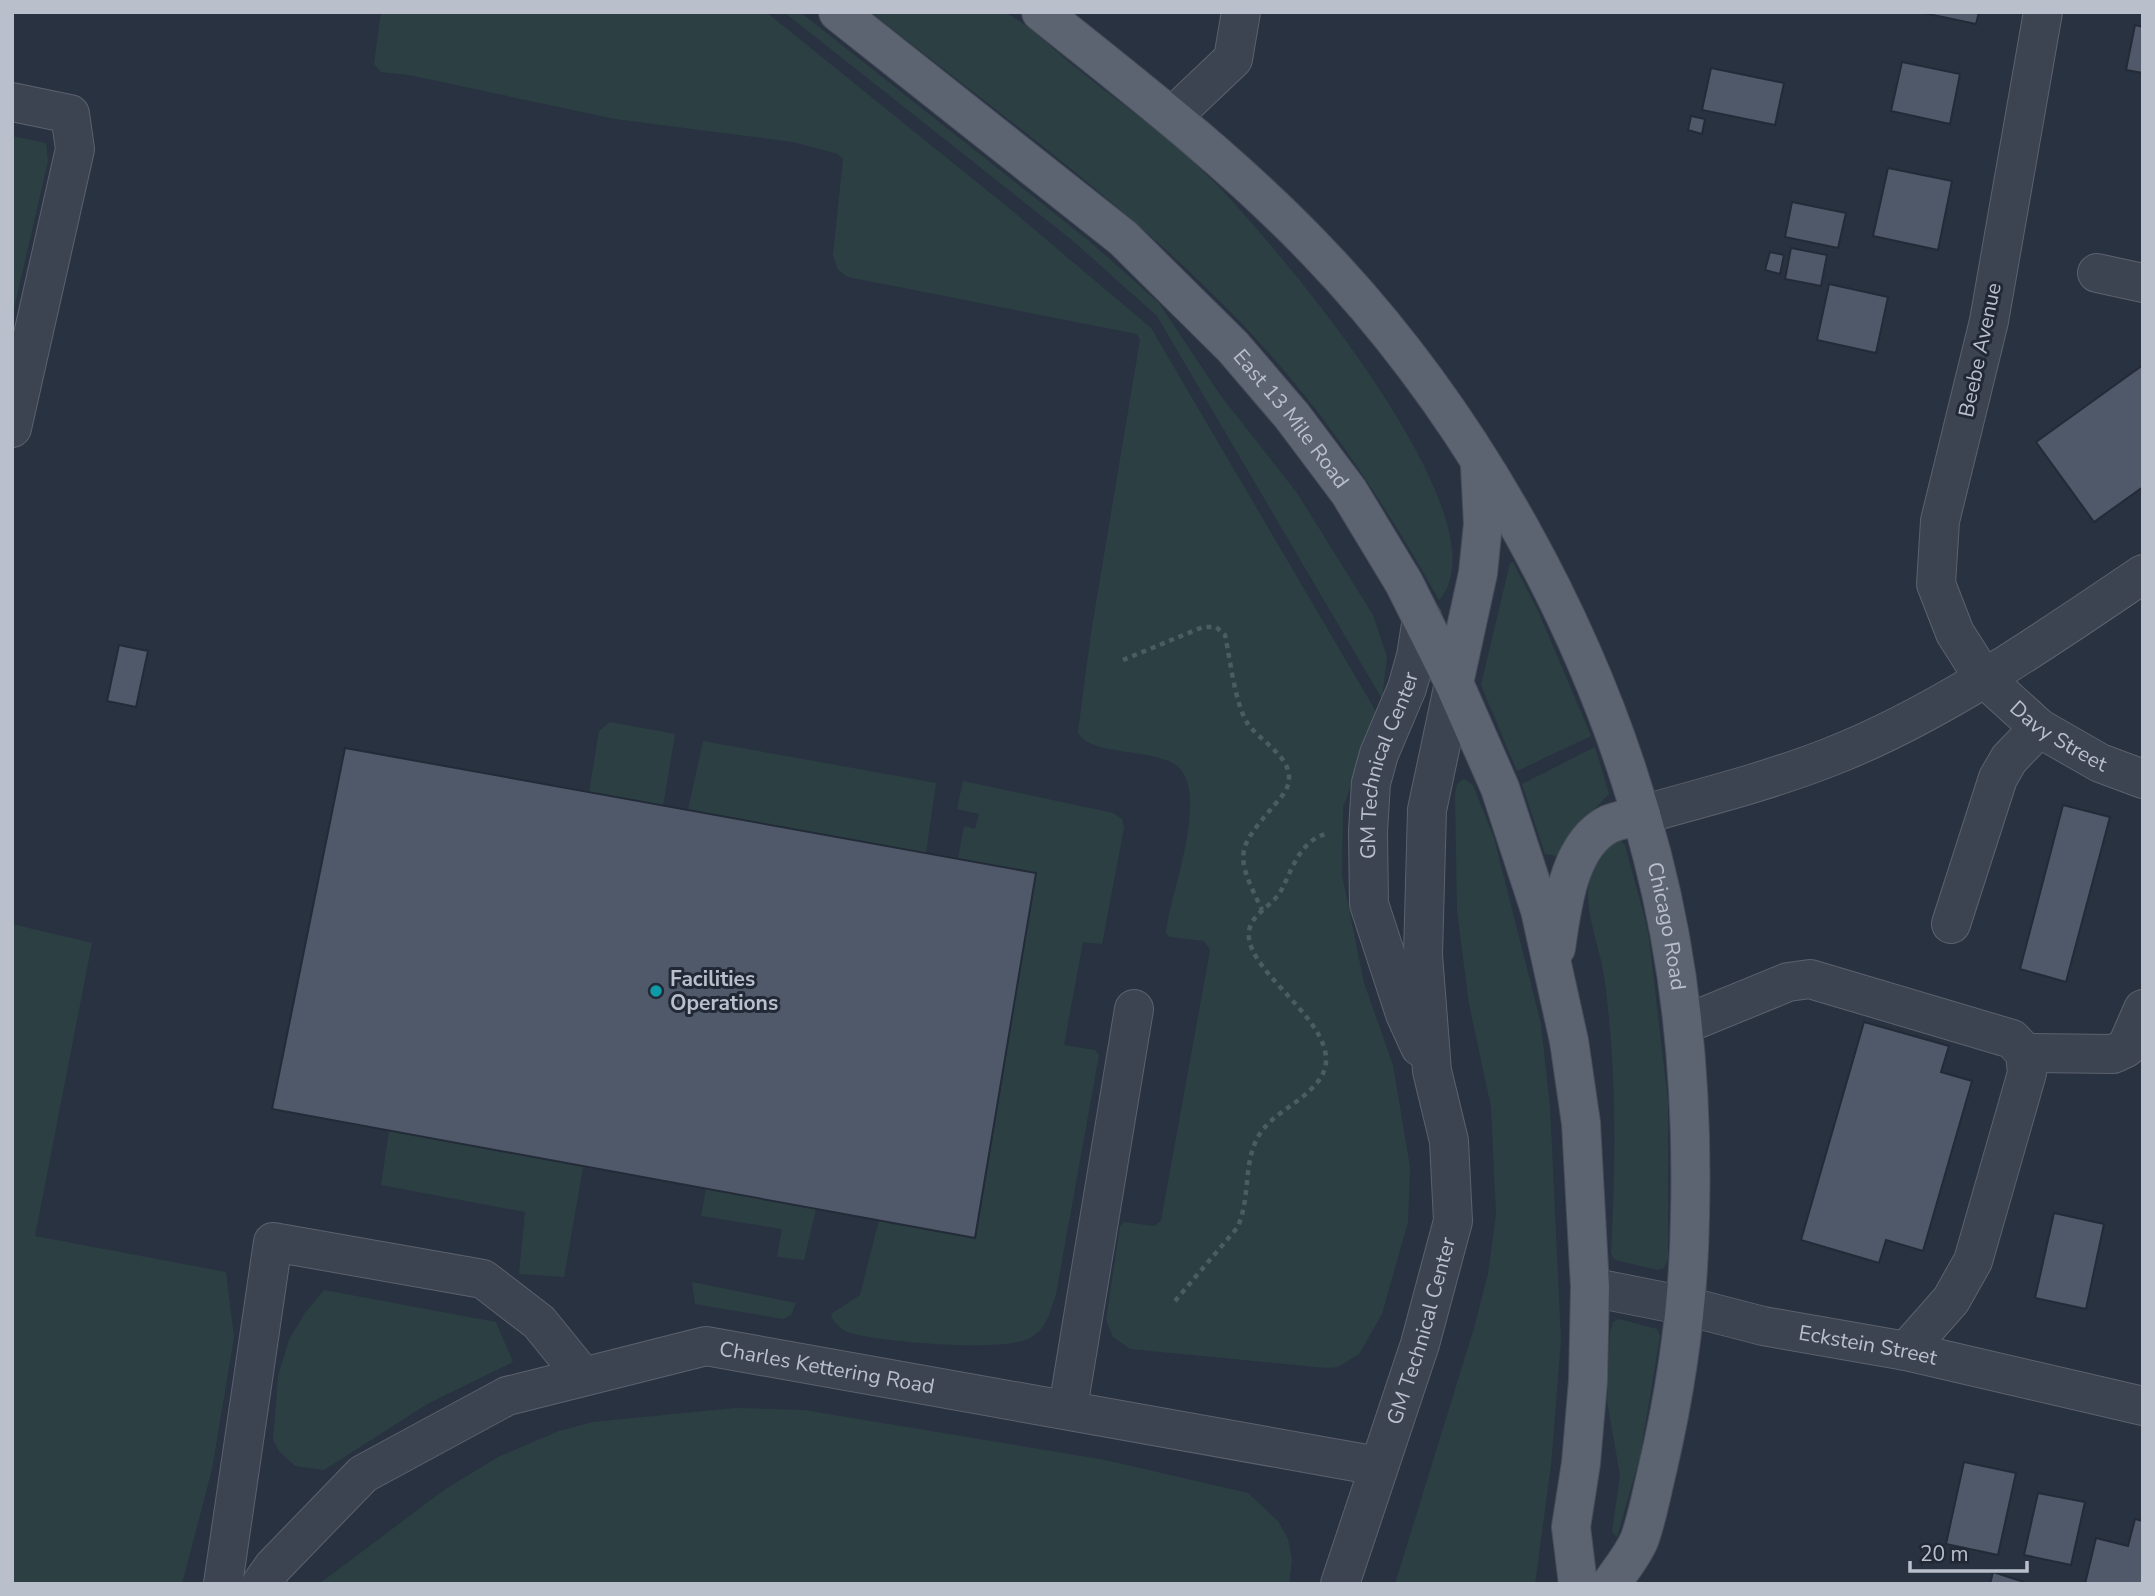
<svg xmlns="http://www.w3.org/2000/svg" width="2155" height="1596" viewBox="0 0 2155 1596" font-family="'Nunito Sans',sans-serif">
<style>
.green{fill:#2c4043}
.building{fill:#50596a;stroke:#242b38;stroke-width:2}
.lines{fill:none;stroke-linecap:round;stroke-linejoin:round}
.minor-casing{stroke:#5b626e;stroke-width:40}
.major-casing{stroke:#474d5a;stroke-width:40}
.path{stroke:#4b5d61;stroke-width:4.5;stroke-dasharray:5 5;stroke-linecap:butt}
.minor{stroke:#3d4451;stroke-width:38}
.major{stroke:#5c6371;stroke-width:38}
.culture-dot{fill:#0f9aa8;stroke:#222936;stroke-width:2.5}
.labels{text-anchor:middle;dominant-baseline:central;stroke-width:6;stroke-linejoin:round;paint-order:stroke}
.street-label{font-size:21px;fill:#bac0cb;stroke:#222936}
.poi-label{font-size:21px;font-weight:bold;fill:#bac0cb;stroke:#222936;text-anchor:start}
</style>
<rect width="100%" height="100%" fill="#293241"/>
<!-- green -->
<path class="green" d="M381 12H766L1010 209 1151 328 1378 715 1343 807 1342 875 1364 983 1393 1065 1410 1167 1408 1222 1382 1314 1359 1354 1338 1367 1327 1368 1130 1349 1113 1337 1106 1320 1120 1227 1124 1222 1154 1226 1161 1221 1210 950 1204 941 1170 937 1166 933C1169 896 1211 794 1177 766 1156 748 1087 756 1078 732L1091 633 1140 340 1137 334 848 277 838 270 833 255 843 159 838 154 793 142 615 119 409 75 381 72 374 64Z
M784 12H800L1088 240 1159 303 1221 396 1297 493 1373 615 1387 657 1382 699 1157 316 1072 240Z
M871 12C890 12 998 8 1008 14 1032 27 1054 50 1075 67 1121 104 1172 139 1214 182 1273 242 1511 520 1439 600 1400 530 1356 460 1306 397 1185 245 1022 132 871 12Z
M12 136 46 143 48 161 12 317Z
M1513 562 1538 611 1591 736 1517 771 1481 685 1510 563Z
M610 722 675 734 663 806 589 792 599 731Z
M703 741 936 783 926 853 688 810Z
M1595 747 1609 794 1574 830 1557 856 1545 854 1522 784Z
M1464 779 1473 785 1494 838 1541 1024 1550 1107 1561 1340 1551 1465 1535 1584H1395L1474 1328 1488 1274 1496 1215 1491 1107 1469 1004 1457 911 1455 794 1457 784Z
M963 781 1113 813 1122 819 1124 828 1102 944 1083 942 1064 1045 1095 1050 1099 1055 1056 1294C1050 1312 1047 1330 1028 1339 999 1352 882 1342 850 1333 841 1330 833 1322 831 1314L860 1295 879 1220 976 1238 1036 873 958 859 964 826 975 829 979 814 957 809Z
M1620 840 1625 845 1648 931 1668 1101V1259L1664 1268 1658 1270 1615 1260 1611 1254C1616 1161 1617 1068 1604 976 1600 950 1589 923 1588 897 1588 877 1598 845 1620 840Z
M12 924 92 943 35 1236 226 1272 234 1337 212 1469 182 1584H12Z
M389 1131 583 1167 564 1277 519 1274 525 1212 381 1185Z
M706 1189 816 1209 804 1260 777 1257 782 1229 701 1216Z
M692 1282 796 1303 791 1315 783 1319 695 1304Z
M324 1290 496 1322 513 1362 429 1403 324 1470 295 1466 279 1451 273 1440 278 1376 289 1340 304 1314Z
M1619 1319 1657 1329 1660 1336 1640 1456 1617 1537 1612 1532 1620 1475 1607 1401 1610 1332 1613 1322Z
M735 1408 804 1410 1105 1460 1248 1493 1278 1521 1288 1539 1292 1560 1289 1584H319L444 1490 498 1457 559 1431 593 1422Z"/>
<!-- building -->
<path class="building" d="M1919 12H1979L1976 24Z
M2135 25 2143 27V73L2126 70Z
M1902 62 1960 74 1950 124 1891 111Z
M1711 68 1784 83 1775 125 1702 110Z
M1691 116 1705 119 1702 134 1688 130Z
M1888 168 1952 181 1938 250 1873 236Z
M1792 202 1846 213 1838 248 1785 237Z
M1791 248 1827 255 1821 286 1785 279Z
M1770 252 1784 255 1780 274 1765 270Z
M1829 284 1888 297 1876 353 1817 340Z
M2143 365V487L2094 522 2036 442Z
M119 645 148 651 136 707 107 701Z
M345 748 1036 873 975 1238 272 1109Z
M2063 805 2110 817 2066 982 2020 969Z
M1864 1022 1949 1046 1941 1072 1972 1081 1923 1251 1886 1240 1879 1263 1801 1240Z
M2054 1213 2104 1224 2086 1309 2035 1298Z
M1964 1462 2016 1473 1998 1555 1946 1544Z
M2038 1493 2085 1502 2071 1565 2024 1555Z
M2135 1519 2143 1521V1584H2085L2096 1538 2128 1546Z
M1993 1572 2027 1583V1584H1990Z"/>
<g class="lines">
<defs>
<g id="minor">
<path id="s1" d="M2043 12 1989 321 1940 521 1936 584 1955 633 1983 677 2039 728 2100 763 2143 779"/>
<path d="M12 102 70 114 75 149 12 428"/>
<path d="M1172 117 1233 59 1241 12"/>
<path d="M2097 273 2143 283"/>
<path d="M1641 815C1705 797 1769 781 1830 757 1938 715 2047 639 2143 574"/>
<path d="M1951 924 1998 778 2009 759 2039 728"/>
<path d="M1683 1025 1788 982 1810 979 2012 1039 2025 1053 2027 1073 1973 1261 1951 1300 1906 1351"/>
<path id="s2" d="M1420 1047 1405 1014 1369 904 1368 831 1371 783 1379 754 1407 688 1416 656 1422 618"/>
<path d="M2025 1053 2113 1054 2126 1048 2143 1009"/>
<path id="s3" d="M1590 1287 1686 1306 1763 1326 1906 1351 2143 1406"/>
<path d="M1068 1408 1134 1009"/>
<path d="M223 1584 273 1242 483 1279 539 1322 582 1375"/>
<path id="s4" d="M261 1584 273 1567 363 1474 507 1396 706 1346 1378 1466"/>
<path id="s5" d="M1340 1584 1420 1344 1453 1221 1449 1141 1432 1071 1423 955 1427 810 1454 683"/>
</g>
<g id="major">
<path id="s6" d="M838 12 1123 238 1233 347 1292 416 1349 492 1404 583 1454 683 1500 788 1540 910 1569 1041 1581 1123 1590 1287 1588 1381 1581 1463 1571 1527 1578 1584"/>
<path id="s7" d="M1041 12C1136 88 1232 162 1316 250 1473 413 1596 636 1652 855 1683 973 1693 1094 1690 1216 1689 1301 1677 1385 1658 1467 1652 1491 1648 1515 1640 1538 1634 1554 1621 1569 1611 1584"/>
<path d="M1454 683 1478 573 1483 524 1480 466"/>
<path d="M1556 948C1562 908 1568 845 1609 824 1619 820 1631 818 1641 815"/>
</g>
</defs>
<!-- minor casing -->
<use href="#minor" class="minor-casing"/>
<!-- major casing -->
<use href="#major" class="major-casing"/>
<!-- path -->
<path class="path" d="M1123 660 1203 627H1216L1225 635C1230 658 1235 705 1248 724 1259 740 1290 756 1289 778 1289 788 1283 795 1277 802 1236 850 1234 852 1262 910
M1175 1301 1237 1228C1253 1195 1240 1156 1265 1127 1282 1107 1324 1091 1326 1062 1329 1015 1237 966 1250 927 1256 910 1273 907 1283 887 1294 864 1302 839 1329 833"/>
<!-- minor -->
<use href="#minor" class="minor"/>
<!-- major -->
<use href="#major" class="major"/>
</g>
<!-- markers -->
<circle class="culture-dot" cx="656" cy="991" r="7"/>
<g class="labels">
<!-- street labels -->
<g class="street-label">
<text transform="translate(1980 350) rotate(-78)">Beebe Avenue</text>
<text stroke="none"><textPath href="#s6" startOffset="611">East 13 Mile Road</textPath></text>
<text stroke="none"><textPath href="#s1" startOffset="784">Davy Street</textPath></text>
<text stroke="none"><textPath href="#s2" startOffset="294">GM Technical Center</textPath></text>
<text stroke="none"><textPath href="#s7" startOffset="1136">Chicago Road</textPath></text>
<text stroke="none"><textPath href="#s5" startOffset="266">GM Technical Center</textPath></text>
<text stroke="none"><textPath href="#s3" startOffset="284">Eckstein Street</textPath></text>
<text stroke="none"><textPath href="#s4" startOffset="642">Charles Kettering Road</textPath></text>
</g>
<!-- poi labels -->
<g class="poi-label">
<text x="670" y="979">Facilities<tspan x="670" dy="24">Operations</tspan></text>
</g>
</g>
<!-- border -->
<rect width="2155" height="1596" fill="none" stroke="#bac0cb" stroke-width="28"/>
<!-- scale -->
<path d="M1910 1561v10h117v-10" fill="none" stroke="#bac0cb" stroke-width="3.5"/>
<text x="1920" y="1561" font-size="21" fill="#bac0cb" stroke="#222936" stroke-width="5" paint-order="stroke">20 m</text>
</svg>
